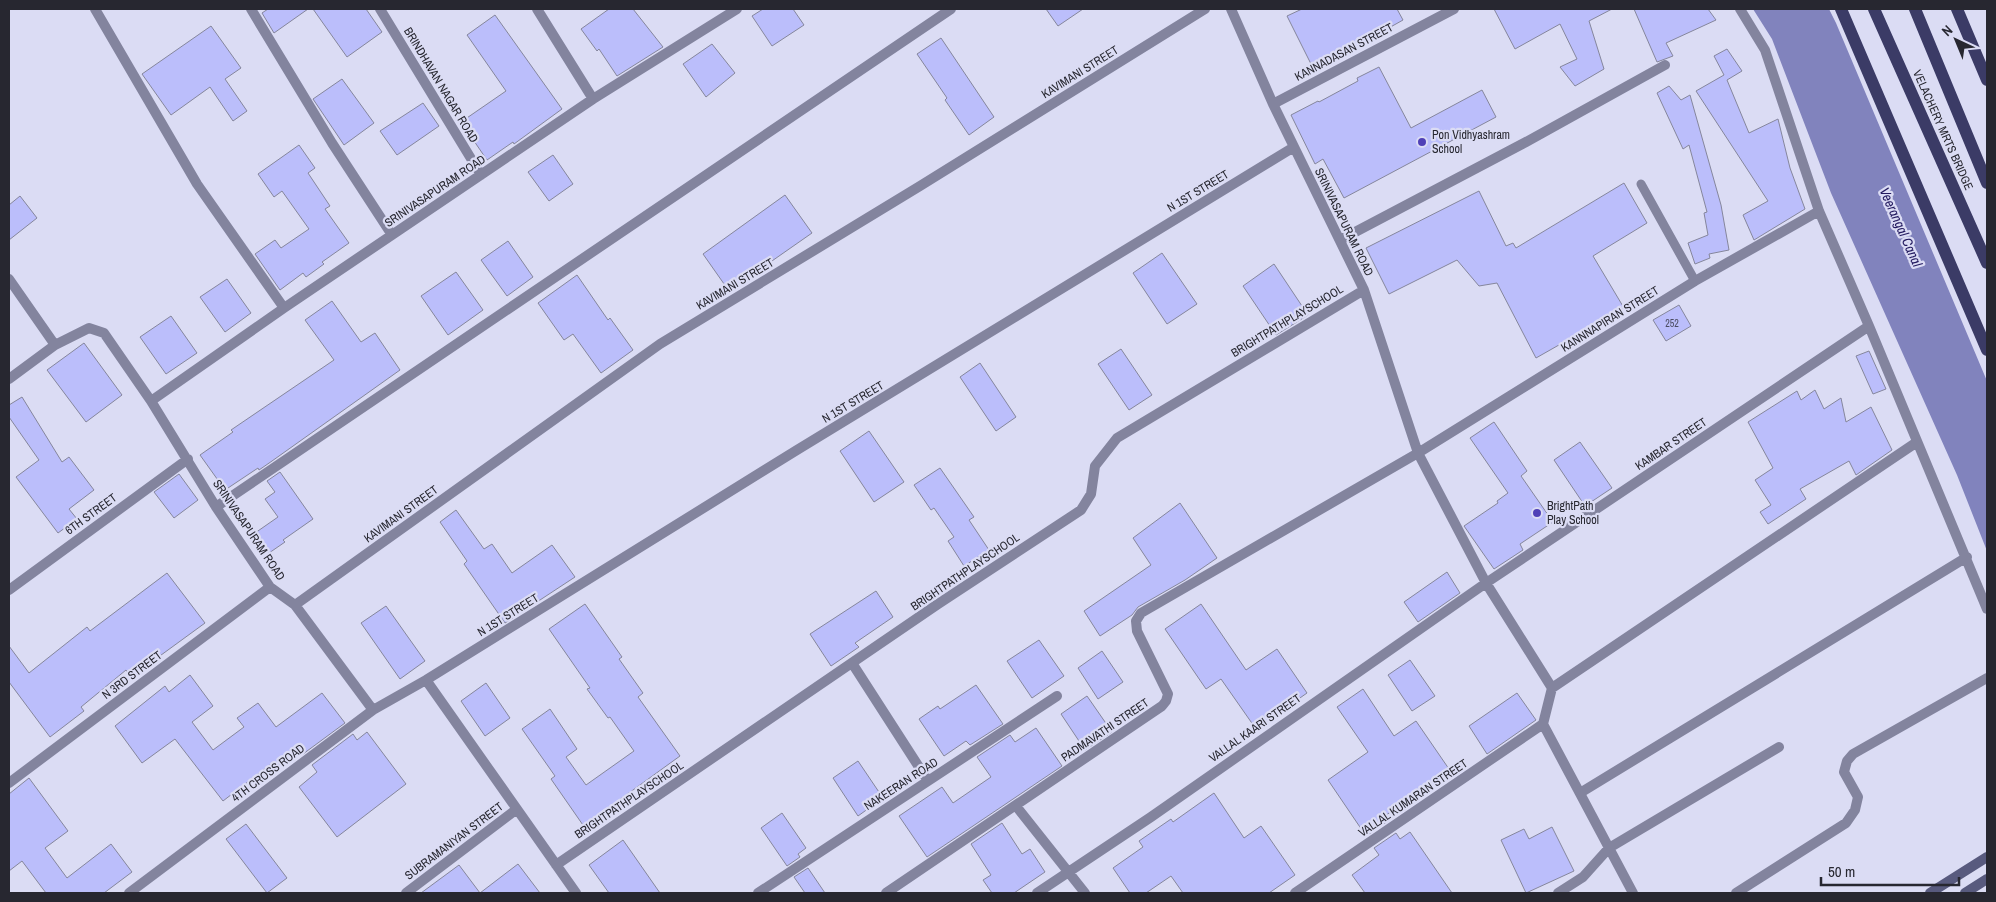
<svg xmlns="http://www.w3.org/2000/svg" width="1996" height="902" viewBox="0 0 1996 902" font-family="'Archivo Narrow',sans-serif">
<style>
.water{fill:#8183bd}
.building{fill:#bbbefb;stroke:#85869c}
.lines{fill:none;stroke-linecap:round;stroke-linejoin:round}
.lane{stroke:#83849e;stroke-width:9}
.street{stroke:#83849e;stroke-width:10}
.secondary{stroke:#585a7e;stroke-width:10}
.primary{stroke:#3b3b66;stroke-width:12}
.poi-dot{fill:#4f40b7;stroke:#dbdcf4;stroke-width:2}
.labels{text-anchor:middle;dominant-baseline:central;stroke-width:4.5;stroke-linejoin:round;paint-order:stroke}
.number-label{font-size:10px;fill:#4c4d63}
.street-label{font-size:12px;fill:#272730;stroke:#dbdcf4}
.poi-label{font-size:12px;fill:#272730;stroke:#dbdcf4;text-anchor:start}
.water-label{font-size:14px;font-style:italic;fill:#241b60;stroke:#dbdcf4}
</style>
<rect width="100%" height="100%" fill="#dbdcf4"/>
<!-- water -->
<path class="water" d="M1753 9H1829L1836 23 1987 381V551L1957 475 1831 193 1772 39Z"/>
<!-- building -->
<path class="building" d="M268 9H308L274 33 262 13Z
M313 9H366L382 32 347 57Z
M609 9H633L663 47 617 76 599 49 597 51 581 29Z
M763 9H793L804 25 772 46 752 16Z
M1046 9H1083L1058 26Z
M1302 9H1397L1403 20 1314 70 1287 16Z
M1494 9H1612L1589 21 1604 69 1575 86 1560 67 1577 59 1560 24 1515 49Z
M1634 9H1708L1716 20 1666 43 1673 56 1657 62Z
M495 15 562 109 514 144 513 142 487 160 461 122 506 91 467 35Z
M211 26 241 68 225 79 247 111 233 121 210 87 171 115 142 74Z
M941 38 994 117 969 135 945 100 947 98 917 54Z
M712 44 735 73 706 97 683 64Z
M1727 49 1742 71 1727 80 1749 133 1778 119 1790 168 1805 209 1754 240 1743 215 1768 201 1696 91 1724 75 1714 56Z
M1379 67 1411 128 1482 90 1496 117 1344 198 1323 159 1315 164 1291 115 1318 101 1319 102 1358 81 1357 78Z
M342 79 374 123 344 145 313 99Z
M1669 86 1681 100 1690 95 1721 205 1729 250 1709 254 1710 258 1695 264 1688 243 1708 235 1704 213 1707 212 1689 145 1683 149 1657 93Z
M423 103 439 126 397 155 380 131Z
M299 145 315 168 308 173 330 206 325 209 349 243 322 262 324 264 306 277 303 273 280 290 255 254 275 240 281 248 309 229 282 191 274 197 258 174Z
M553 155 573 184 549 201 528 172Z
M1624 183 1647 223 1593 256 1624 308 1536 358 1497 283 1479 286 1457 260 1389 294 1366 248 1479 191 1506 246 1513 243 1516 248Z
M785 195 812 233 729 291 703 254Z
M20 196 37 218 9 240V205Z
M508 241 533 277 507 296 481 260Z
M1162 253 1197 304 1167 324 1133 273Z
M1274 264 1308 315 1276 335 1243 286Z
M456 272 483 310 448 335 421 296Z
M577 275 608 320 610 318 633 350 601 373 573 334 564 340 538 303Z
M227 279 251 313 225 332 200 297Z
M332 301 361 342 375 333 400 370 272 461 259 470 258 468 225 490 200 455 233 432 231 430 334 360 305 320Z
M1679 305 1691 326 1666 341 1653 320Z
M171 316 197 353 166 374 140 337Z
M84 343 122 395 86 422 47 370Z
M1121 349 1152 395 1129 410 1098 364Z
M1869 351 1886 389 1873 394 1856 356Z
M980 363 1016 417 996 431 960 377Z
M1815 390 1824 409 1841 398 1846 422 1871 407 1892 450 1856 475 1849 461 1800 489 1806 499 1768 524 1760 512 1771 505 1755 480 1773 468 1748 422 1797 391 1801 400Z
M22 397 62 462 69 457 94 490 69 509 77 519 58 533 16 477 39 460 9 417V405Z
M1494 422 1527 471 1521 476 1553 522 1520 544 1523 550 1494 569 1464 526 1498 503 1497 501 1508 493 1470 438Z
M869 431 904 482 874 502 840 451Z
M1580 442 1612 488 1585 506 1554 460Z
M940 468 974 517 969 520 989 550 964 566 948 541 954 537 934 508 931 510 914 485Z
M280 472 313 519 283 540 285 542 269 553 255 533 278 517 265 499 275 492 267 481Z
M179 474 198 500 174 518 154 492Z
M1180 503 1217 558 1185 580 1138 607 1132 615 1100 636 1084 611 1151 565 1133 538Z
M456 510 484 549 492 544 512 573 552 545 575 577 505 623 464 564 467 561 440 522Z
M1447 572 1460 593 1418 622 1404 602Z
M167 573 205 623 131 677 126 670 81 707 84 711 50 737 9 682V646L29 673 87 627 90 631Z
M876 591 893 617 855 643 859 647 831 666 810 634Z
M585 604 622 657 619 659 643 693 638 697 680 756 604 811 606 813 585 828 551 779 555 776 522 729 550 709 577 749 566 757 586 785 634 751 610 717 608 718 587 689 590 688 549 629Z
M1201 604 1246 670 1277 649 1307 693 1256 729 1221 679 1206 689 1165 629Z
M386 606 425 661 400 679 361 623Z
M1039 640 1064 676 1032 698 1007 661Z
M1102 651 1123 682 1098 699 1078 668Z
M1410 660 1435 696 1412 711 1388 675Z
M190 675 213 706 192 722 213 750 244 727 237 718 258 703 276 727 322 693 345 723 303 754 300 749 275 768 271 764 223 801 175 739 142 763 115 726 165 686 169 692Z
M486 683 510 718 485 736 461 701Z
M976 685 1003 724 970 745 966 741 944 756 919 719 938 706 940 709Z
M1363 689 1394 736 1416 721 1449 769 1385 816 1388 821 1366 836 1328 780 1368 752 1337 707Z
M1517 693 1536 720 1487 754 1469 726Z
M1087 696 1112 732 1085 750 1061 714Z
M1036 728 1062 766 927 857 899 816 942 787 953 803 991 777 977 757 1010 735 1015 742Z
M367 732 406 784 337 837 299 787 317 772 312 765 353 734 357 740Z
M858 761 883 798 858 816 833 778Z
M29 778 68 831 45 848 67 878 111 844 132 872 104 893H46L22 861 9 871V794Z
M1214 793 1244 838 1261 826 1295 875 1269 893H1183L1171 876 1146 893H1130L1113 868 1143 847 1139 841 1171 819 1173 822Z
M782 813 806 848 798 854 800 857 787 866 761 828Z
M1002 823 1022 854 1030 849 1045 872 1014 893H992L983 880 991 875 971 844Z
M246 824 287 878 267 893 226 839Z
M1552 827 1574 871 1526 893 1501 840 1524 829 1529 839Z
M1410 832 1452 893H1365L1352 875 1379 855 1374 848 1396 833 1400 839Z
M623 840 660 893H609L589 865Z
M518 864 540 893H421L459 865 480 893Z
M808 868 825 893H805L794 877Z"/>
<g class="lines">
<!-- lane -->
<path class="lane" d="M1641 184 1695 281"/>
<!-- street -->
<path class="street" d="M95 9 197 184 284 308
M251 9 332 143 392 235
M380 9 481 175
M537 9 593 99
M1231 9 1273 104 1364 290 1418 453 1486 583 1552 688 1543 724 1633 893
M1740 9 1765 50 1819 211 1869 326 1987 609
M1273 104 1454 9
M1340 240 1526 142 1665 65
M9 279 55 345
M9 379 55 345 89 328 104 333 151 401 216 507 270 587 295 605 373 710
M151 401 284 308 593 99 737 9
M216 507 951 9
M9 590 188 459
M295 605 660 344 920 186 1205 9
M852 663 928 781
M426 680 576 893
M1552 688 1917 442
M9 783 270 587
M1580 793 1967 557
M1016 806 1085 893
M556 865 938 604 1081 510 1091 494 1095 466 1117 438 1364 290
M129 893 373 710 426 680 797 450 1294 147
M406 893 517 809
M758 893 1057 696
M886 893 1162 706 1166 701 1168 694 1137 631 1136 621 1141 613 1418 453 1695 281 1819 211
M1037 893 1151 817 1486 583 1869 326
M1295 893 1543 724
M1558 893 1583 877 1609 848 1779 747
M1736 893 1846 823 1855 810 1858 797 1844 772 1847 761 1853 754 1987 678"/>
<!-- secondary -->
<path class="secondary" d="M1930 893 1987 857
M1965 893 1987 879"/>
<!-- primary -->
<path class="primary" d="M1841 9 1987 350
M1874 9 1987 263
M1915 9 1987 183
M1957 9 1987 80"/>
</g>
<!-- markers -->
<g class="poi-dot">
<circle cx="1422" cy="142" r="5"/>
<circle cx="1537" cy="513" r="5"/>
</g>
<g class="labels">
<!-- number labels -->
<g class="number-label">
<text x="1672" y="323">252</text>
</g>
<!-- street labels -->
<g class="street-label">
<text transform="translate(1344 52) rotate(-28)">KANNADASAN STREET</text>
<text transform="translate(1080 72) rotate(-32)">KAVIMANI STREET</text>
<text transform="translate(441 85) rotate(59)">BRINDHAVAN NAGAR ROAD</text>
<text transform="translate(1943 130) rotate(66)">VELACHERY MRTS BRIDGE</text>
<text transform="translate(435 191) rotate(-34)">SRINIVASAPURAM ROAD</text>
<text transform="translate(1198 191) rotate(-31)">N 1ST STREET</text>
<text transform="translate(1344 222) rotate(64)">SRINIVASAPURAM ROAD</text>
<text transform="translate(735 284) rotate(-31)">KAVIMANI STREET</text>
<text transform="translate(1610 319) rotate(-32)">KANNNAPIRAN STREET</text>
<text transform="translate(1287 321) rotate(-31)">BRIGHTPATHPLAYSCHOOL</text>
<text transform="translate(853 402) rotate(-31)">N 1ST STREET</text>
<text transform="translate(1671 444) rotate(-34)">KAMBAR STREET</text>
<text transform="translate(91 514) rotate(-36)">6TH STREET</text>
<text transform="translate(401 514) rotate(-36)">KAVIMANI STREET</text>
<text transform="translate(249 530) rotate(56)">SRINIVASAPURAM ROAD</text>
<text transform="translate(965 572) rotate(-34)">BRIGHTPATHPLAYSCHOOL</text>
<text transform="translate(508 615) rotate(-32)">N 1ST STREET</text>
<text transform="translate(132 675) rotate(-37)">N 3RD STREET</text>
<text transform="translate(1255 728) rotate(-35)">VALLAL KAARI STREET</text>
<text transform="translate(1105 730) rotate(-34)">PADMAVATHI STREET</text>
<text transform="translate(268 773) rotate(-37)">4TH CROSS ROAD</text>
<text transform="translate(901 784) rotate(-33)">NAKEERAN ROAD</text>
<text transform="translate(1413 798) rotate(-34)">VALLAL KUMARAN STREET</text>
<text transform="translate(629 800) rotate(-34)">BRIGHTPATHPLAYSCHOOL</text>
<text transform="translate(454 841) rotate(-37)">SUBRAMANIYAN STREET</text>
</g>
<!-- poi labels -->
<g class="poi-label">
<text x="1432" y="135">Pon Vidhyashram<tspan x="1432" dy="14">School</tspan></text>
<text x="1547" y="506">BrightPath<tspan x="1547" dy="14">Play School</tspan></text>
</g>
<!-- water labels -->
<g class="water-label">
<text transform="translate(1901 227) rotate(66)">Veerangal Canal</text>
</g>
</g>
<!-- border -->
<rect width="1996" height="902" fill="none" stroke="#272730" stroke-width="20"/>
<!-- north arrow -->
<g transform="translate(1956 40) rotate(316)" stroke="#dbdcf4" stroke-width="4" paint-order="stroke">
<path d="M0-4L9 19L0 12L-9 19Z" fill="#272730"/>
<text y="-8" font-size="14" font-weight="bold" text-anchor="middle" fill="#272730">N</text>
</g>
<!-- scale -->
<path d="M1821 877v8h138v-8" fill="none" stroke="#272730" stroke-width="2.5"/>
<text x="1828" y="877" font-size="15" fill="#272730" stroke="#dbdcf4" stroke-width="4" paint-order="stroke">50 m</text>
</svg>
